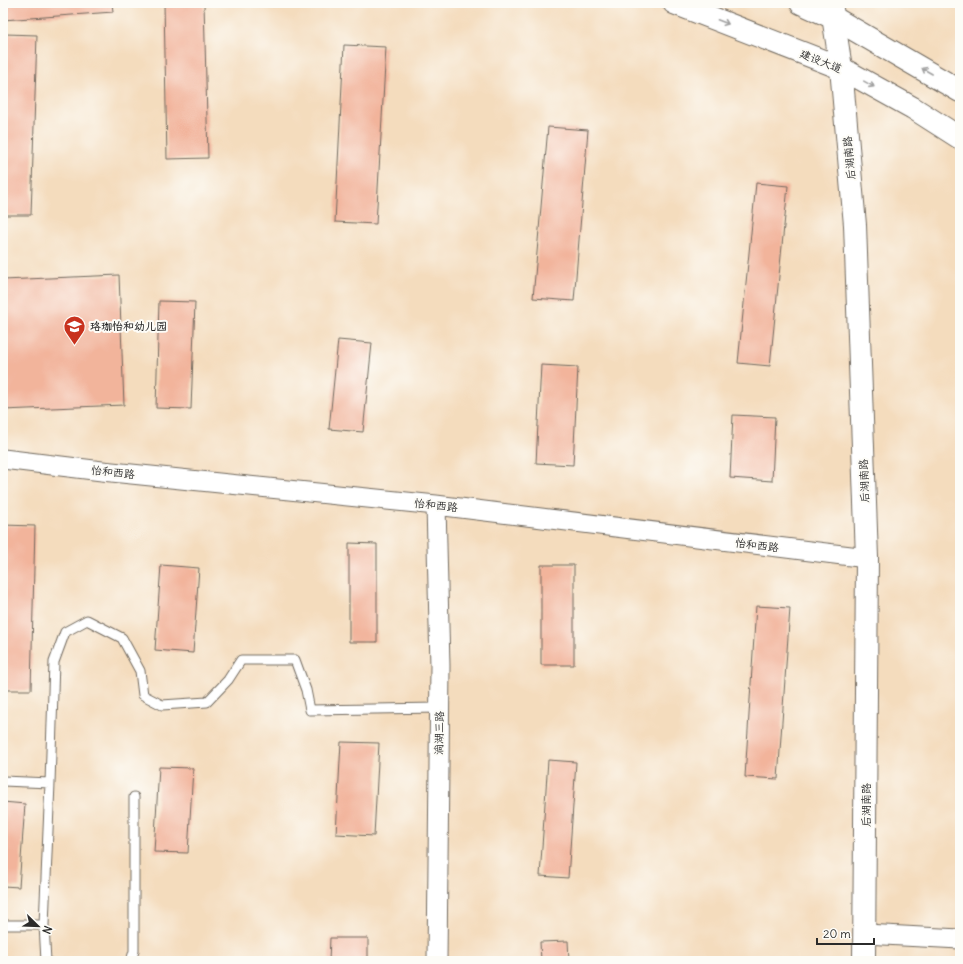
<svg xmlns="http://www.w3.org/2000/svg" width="963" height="964" viewBox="0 0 963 964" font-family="Delius,'LXGW WenKai TC',sans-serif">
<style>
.building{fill:#f2b49b}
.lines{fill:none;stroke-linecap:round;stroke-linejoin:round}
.lane-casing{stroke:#71695e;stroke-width:11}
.street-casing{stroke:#71695e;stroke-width:21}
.secondary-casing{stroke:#71695e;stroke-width:24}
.primary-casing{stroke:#71695e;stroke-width:24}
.lane{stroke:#fff;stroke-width:9}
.street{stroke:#fff;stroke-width:19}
.secondary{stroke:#fff;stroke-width:22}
.primary{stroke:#fff;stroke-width:22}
.oneway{stroke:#a0a0a0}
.labels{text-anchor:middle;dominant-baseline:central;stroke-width:4;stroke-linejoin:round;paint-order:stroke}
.street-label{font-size:11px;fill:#2b2b2b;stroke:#fdfcf7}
.poi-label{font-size:11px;font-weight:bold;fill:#2b2b2b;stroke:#fdfcf7;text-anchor:start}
</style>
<rect width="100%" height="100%" fill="#fdfcf7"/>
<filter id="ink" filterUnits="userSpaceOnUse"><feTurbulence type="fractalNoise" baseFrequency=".025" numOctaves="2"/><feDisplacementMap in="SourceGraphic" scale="8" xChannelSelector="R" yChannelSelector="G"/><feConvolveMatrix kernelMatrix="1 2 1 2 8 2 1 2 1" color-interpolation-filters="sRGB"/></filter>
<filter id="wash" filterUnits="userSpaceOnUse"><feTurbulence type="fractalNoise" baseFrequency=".012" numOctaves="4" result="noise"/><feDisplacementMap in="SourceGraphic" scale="16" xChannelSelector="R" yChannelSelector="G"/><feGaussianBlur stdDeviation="0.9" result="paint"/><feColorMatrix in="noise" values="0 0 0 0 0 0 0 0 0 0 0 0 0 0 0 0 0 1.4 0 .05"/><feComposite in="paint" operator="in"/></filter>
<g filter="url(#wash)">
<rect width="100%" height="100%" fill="#f4dcbd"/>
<g id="blocks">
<!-- building -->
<path class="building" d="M3 3H112L113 12 3 20Z
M164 3H204L208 158 167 159Z
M5 34 37 35 31 215H3V87Z
M344 45 386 47 376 224 335 222Z
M548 127 588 130 574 301 533 298Z
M756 183 788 186 770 366 738 363Z
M119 275 124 405 3 410V280Z
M159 301 195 302 191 409 156 408Z
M338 340 372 343 363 432 329 429Z
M541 365 578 367 573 465 536 463Z
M733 415 775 417 772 481 730 478Z
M3 525 35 526 31 690H3Z
M349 543 377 544V642H349Z
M161 565 199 568 193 653 155 650Z
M541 565H574V665H541Z
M756 606 790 608 778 779 745 777Z
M341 742 379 743 374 836 336 834Z
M548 760 576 762 568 878 540 876Z
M159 767 193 768 188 853 154 852Z
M3 802 25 804 19 887 3 886Z
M330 938H368V961H329Z
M568 941 569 961H541L540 942Z"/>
</g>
</g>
<g filter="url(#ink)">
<use href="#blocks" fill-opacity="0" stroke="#71695e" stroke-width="1"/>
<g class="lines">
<defs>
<path id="lane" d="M3 781 50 783 44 925H3
M50 783 54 662 65 632 87 620 122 638 140 671 143 695 162 705 207 702 228 680 241 660H295L306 690 310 710 439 708
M44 925 46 961
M131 961 134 951V797"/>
<path id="street" d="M3 459 102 471 436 505 867 558
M436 505 440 666 437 961
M865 934 960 939"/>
<path id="secondary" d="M831 3 841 68 855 225 867 558 864 961"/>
<path id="primary" d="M674 3 841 68 913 108 960 138
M801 3 834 18 960 91"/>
</defs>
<!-- lane casing -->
<use href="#lane" class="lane-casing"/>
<!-- street casing -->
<use href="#street" class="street-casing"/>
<!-- secondary casing -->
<use href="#secondary" class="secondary-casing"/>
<!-- primary casing -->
<use href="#primary" class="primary-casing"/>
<!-- lane -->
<use href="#lane" class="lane"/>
<!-- street -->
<use href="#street" class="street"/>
<!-- secondary -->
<use href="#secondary" class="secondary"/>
<!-- primary -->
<use href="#primary" class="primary"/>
</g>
<!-- one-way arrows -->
<defs><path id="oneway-shaft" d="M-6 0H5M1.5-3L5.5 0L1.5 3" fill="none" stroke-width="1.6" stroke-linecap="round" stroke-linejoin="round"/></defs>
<g class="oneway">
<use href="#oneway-shaft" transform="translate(723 22) rotate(21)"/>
<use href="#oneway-shaft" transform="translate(927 71) rotate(-150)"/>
<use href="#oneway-shaft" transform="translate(869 84) rotate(29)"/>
</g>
</g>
<!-- icons -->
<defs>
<symbol id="school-pin" viewBox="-11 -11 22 30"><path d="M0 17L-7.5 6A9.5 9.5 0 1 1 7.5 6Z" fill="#c8321e" stroke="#fdfcf7"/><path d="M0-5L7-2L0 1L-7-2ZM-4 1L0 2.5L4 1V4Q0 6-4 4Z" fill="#fff"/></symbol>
</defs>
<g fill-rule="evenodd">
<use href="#school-pin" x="62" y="314" width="25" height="34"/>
</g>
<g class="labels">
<!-- street labels -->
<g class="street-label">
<text transform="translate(821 61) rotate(22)">建设大道</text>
<text transform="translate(849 158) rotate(-95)">后湖南路</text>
<text transform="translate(113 472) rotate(6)">怡和西路</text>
<text transform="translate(864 481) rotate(-92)">后湖南路</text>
<text transform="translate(436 505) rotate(6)">怡和西路</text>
<text transform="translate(757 545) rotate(7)">怡和西路</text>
<text transform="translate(439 733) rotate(-89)">淌湖三路</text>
<text transform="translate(866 805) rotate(-90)">后湖南路</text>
</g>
<!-- poi labels -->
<g class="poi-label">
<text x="90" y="326">珞珈怡和幼儿园</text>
</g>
</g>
<!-- margin -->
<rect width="963" height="964" fill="none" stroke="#fdfcf7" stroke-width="16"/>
<!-- north arrow -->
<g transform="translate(38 926) rotate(113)" stroke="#fdfcf7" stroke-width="3" paint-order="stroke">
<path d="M0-3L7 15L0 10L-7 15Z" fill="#2b2b2b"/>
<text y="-6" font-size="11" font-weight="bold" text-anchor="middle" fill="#2b2b2b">N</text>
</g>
<!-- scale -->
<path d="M817 938v6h57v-6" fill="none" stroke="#2b2b2b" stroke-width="2"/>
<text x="823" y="938" font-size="12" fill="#2b2b2b" stroke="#fdfcf7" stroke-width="3" paint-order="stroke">20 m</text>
</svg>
